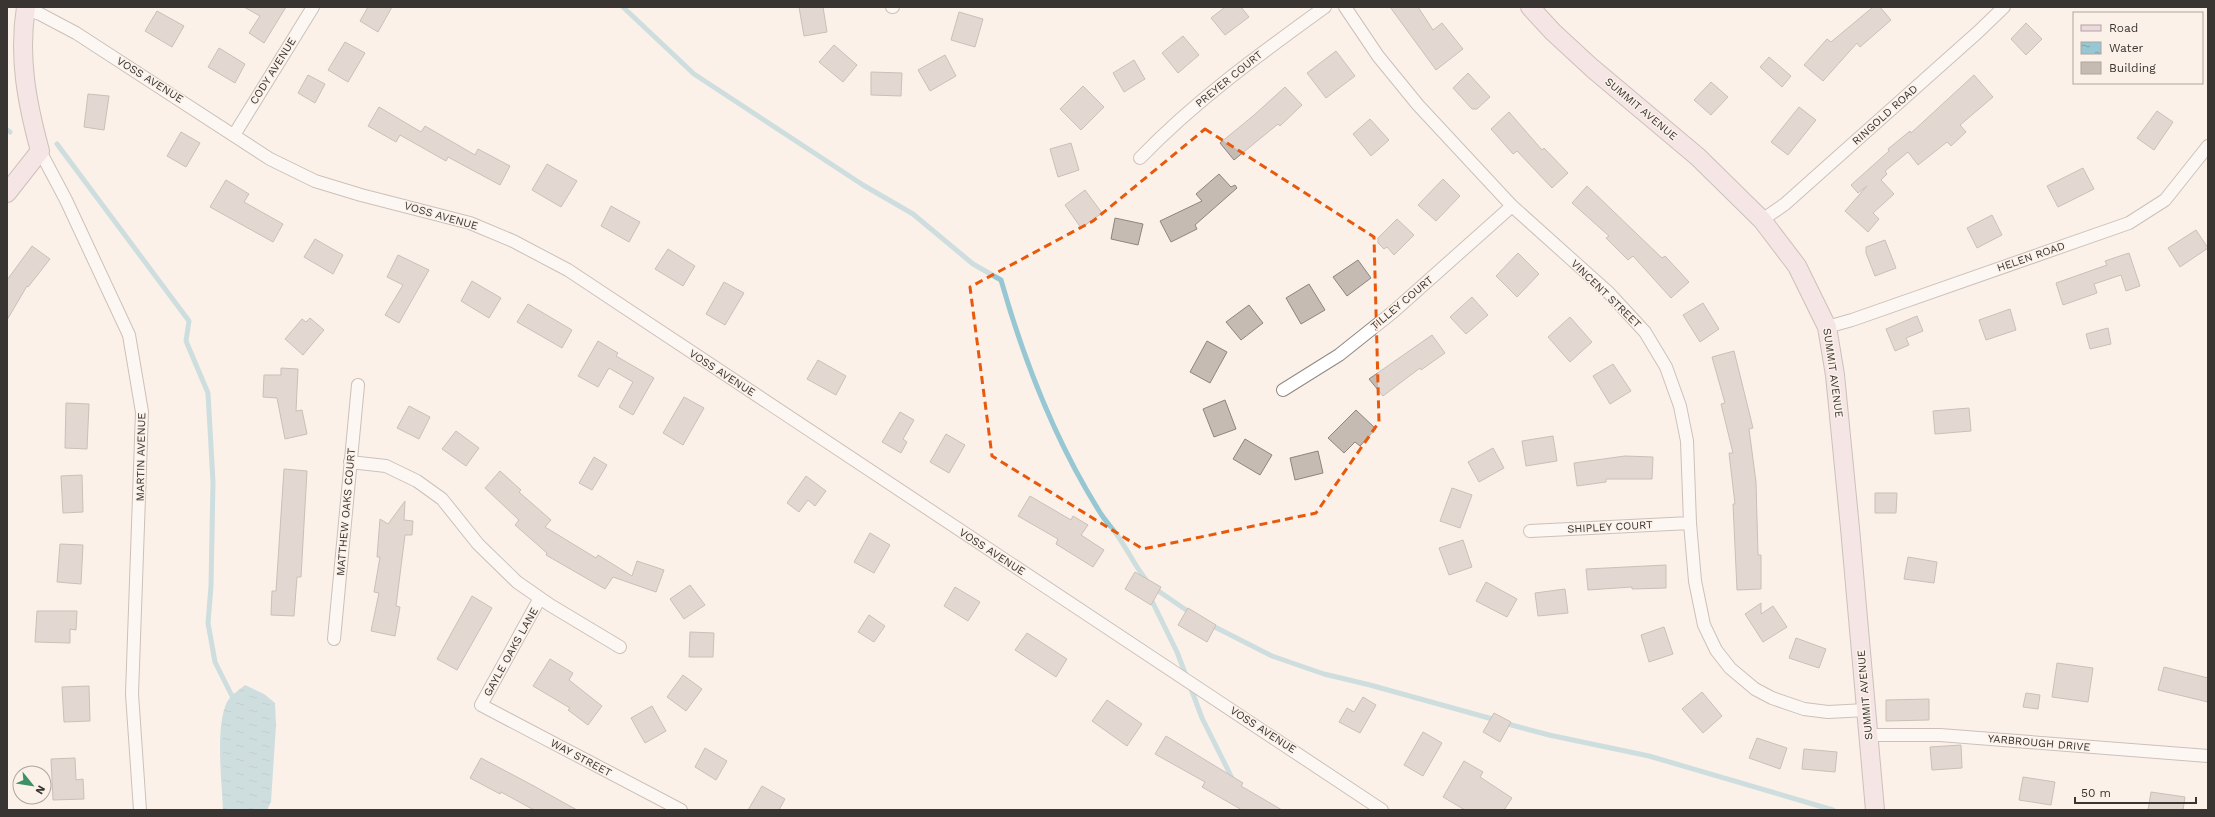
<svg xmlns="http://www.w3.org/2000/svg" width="2215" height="817" viewBox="0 0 2215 817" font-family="'Work Sans',sans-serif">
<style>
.water{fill:url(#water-ripples)}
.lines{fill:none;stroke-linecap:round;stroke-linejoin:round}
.stream{stroke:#97c7d3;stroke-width:5}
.building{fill:#c5bbb3;stroke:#8e857d}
.street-casing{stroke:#918881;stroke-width:14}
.secondary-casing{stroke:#918881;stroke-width:20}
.street{stroke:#fff;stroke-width:12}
.secondary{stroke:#eed8dd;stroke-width:18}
.marked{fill:none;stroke:#e8590c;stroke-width:3;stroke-dasharray:8 5;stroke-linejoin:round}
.labels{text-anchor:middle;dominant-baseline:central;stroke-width:3;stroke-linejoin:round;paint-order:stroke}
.street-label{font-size:11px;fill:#393532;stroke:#fbf1e9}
</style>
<defs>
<pattern id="water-ripples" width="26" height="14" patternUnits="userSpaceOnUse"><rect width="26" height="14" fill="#97c7d3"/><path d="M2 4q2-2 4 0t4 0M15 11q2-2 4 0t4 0" fill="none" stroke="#7ca2ac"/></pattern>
</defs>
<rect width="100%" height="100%" fill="#fbf1e9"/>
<!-- water -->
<path class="water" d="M245 685 264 694 275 703 276 725 271 802 267 810H223C222 783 215 726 227 702 231 695 239 690 245 685Z"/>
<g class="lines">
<!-- stream -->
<path class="stream" d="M623 7 694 74 863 185 913 214 973 264 1001 280C1024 361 1056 443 1101 514 1107 523 1115 531 1121 541 1130 554 1136 568 1147 581
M7 130 10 132
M57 144 189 321 186 341 208 393 213 482 211 586 208 623 215 662 232 696
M1154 588 1192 614
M1150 597 1177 652 1187 678
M1209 624 1272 656 1324 674 1370 685 1496 720
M1190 686 1202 718 1233 780
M1504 723 1549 735 1649 756 1833 810"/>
</g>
<!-- building -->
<path class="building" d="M244 7H286L264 43 249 33 260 16Z
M368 7H392L378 32 360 21Z
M799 7H823L827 32 804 36Z
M1225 7H1241L1249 17 1225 35 1211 18Z
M1390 7H1418L1433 30 1442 23 1463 49 1436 70Z
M1873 7H1880L1891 20 1860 47 1857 43 1823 81 1804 65 1827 39 1831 42Z
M157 11 184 26 172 47 145 31Z
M959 12 983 19 975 47 951 40Z
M2026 23 2042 39 2026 55 2011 39Z
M1183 36 1199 55 1178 73 1162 53Z
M345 42 365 53 348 82 328 70Z
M834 45 857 65 843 82 819 62Z
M219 48 245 64 235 83 208 67Z
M1336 51 1355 76 1326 98 1307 73Z
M945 55 956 76 930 91 918 70Z
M1769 57 1791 76 1782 87 1760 67Z
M1134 60 1145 79 1124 92 1113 73Z
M871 72 902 73 901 96 871 95Z
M1468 73 1490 97 1477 109H1472L1453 88Z
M308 75 325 84 315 103 298 93Z
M1974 75 1993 97 1960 125 1966 132 1951 146 1947 142 1918 165 1908 152 1885 171 1887 174 1881 180 1894 194 1873 213 1879 219 1868 232 1845 211 1867 186 1858 193 1851 185 1889 151 1888 149 1910 131 1911 133Z
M1711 82 1728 97 1711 115 1694 100Z
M1083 86 1104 107 1081 130 1060 109Z
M1285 87 1302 105 1280 126 1278 124 1234 160 1220 143 1253 116Z
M88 94 109 96 104 130 84 127Z
M379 107 421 132 425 126 475 155 478 149 510 166 500 185 448 157 446 161 400 135 396 142 368 126Z
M1799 107 1816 120 1788 155 1771 142Z
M2157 111 2173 122 2154 150 2137 138Z
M1509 112 1542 150 1544 148 1568 173 1552 188 1517 151 1513 154 1491 129Z
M1370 119 1389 140 1371 156 1353 134Z
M181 132 200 143 186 167 167 156Z
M1071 143 1079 170 1058 177 1050 149Z
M547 164 577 181 561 207 532 190Z
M2083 168 2094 189 2058 207 2047 186Z
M1219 174 1231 187 1235 185 1237 188 1195 225 1197 229 1171 242 1160 221 1202 201 1196 194Z
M1443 179 1460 196 1436 221 1418 205Z
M226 180 249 194 244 202 283 224 273 242 210 207Z
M1587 186 1662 258 1665 256 1689 282 1671 298 1633 256 1628 260 1606 238 1609 236 1572 203Z
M1085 190 1102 213 1081 228 1065 205Z
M611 206 640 222 629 242 601 226Z
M1992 215 2002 235 1977 248 1967 228Z
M1115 218 1143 224 1138 245 1111 239Z
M1397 219 1414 235 1394 255 1387 247 1384 249 1378 243V238Z
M2196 230 2208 248 2180 267 2168 248Z
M315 239 343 255 333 274 304 257Z
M1885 240 1896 268 1875 276 1866 253V247Z
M32 246 50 259 28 287 27 286 7 320V280Z
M668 249 695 266 683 286 655 269Z
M1518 253 1539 274 1517 297 1496 276Z
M2129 253 2140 286 2126 291 2121 275 2094 284 2097 293 2063 305 2056 283 2107 265 2105 261Z
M398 255 429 270 399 323 385 315 403 285 387 277Z
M1358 260 1371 278 1347 296 1333 277Z
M472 281 501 298 489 318 461 301Z
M724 282 744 293 725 325 706 314Z
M1309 284 1325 310 1301 324 1286 298Z
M1472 297 1488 315 1466 334 1450 317Z
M1703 303 1719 329 1700 342 1683 315Z
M528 304 572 330 562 348 517 322Z
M1249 305 1263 323 1241 340 1226 322Z
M2010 309 2016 330 1986 340 1979 320Z
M1917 316 1923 331 1906 338 1909 345 1895 351 1886 329Z
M1570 317 1592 342 1570 362 1548 337Z
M310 318 324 330 303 355 285 339 302 319 306 322Z
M2108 328 2111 344 2090 349 2086 334Z
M1432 335 1445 353 1421 370 1420 368 1383 396 1369 379Z
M598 341 618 353 616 356 654 378 633 415 619 407 633 382 609 368 598 387 578 376Z
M1207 341 1227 352 1210 383 1190 372Z
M1734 351 1753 428 1749 429 1756 482 1758 555H1761V589L1737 590 1733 504H1735L1729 453H1733L1721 404 1725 403 1712 357Z
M818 360 846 376 836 395 807 379Z
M1613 364 1631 391 1610 404 1593 376Z
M281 368 298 369 296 411 302 410 307 434 285 439 277 398 263 397 264 375H281Z
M684 397 704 408 683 445 663 433Z
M1225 400 1236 429 1214 437 1203 409Z
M66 403 89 404 87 449 65 448Z
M409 406 430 417 419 439 397 428Z
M1969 408 1971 431 1935 434 1933 411Z
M1356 410 1376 429 1360 446 1355 442 1344 453 1328 438Z
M900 412 914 420 903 439 907 442 901 453 882 442Z
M456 431 479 448 466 466 442 449Z
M946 434 965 445 949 473 930 462Z
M1553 436 1557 461 1526 466 1522 441Z
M1245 439 1272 455 1260 475 1233 459Z
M1493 448 1504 468 1479 482 1468 462Z
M1318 451 1323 473 1295 480 1290 458Z
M1625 456 1653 457 1652 479H1606V482L1577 486 1574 463Z
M594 457 607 465 592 490 579 483Z
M284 469 307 471 301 577H297L294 616 271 615 272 591H276Z
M500 471 521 490 519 492 551 520 545 527 596 558 598 555 632 576 637 561 664 570 656 592 613 577 605 589 546 555 547 553 515 525 519 520 485 488Z
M82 475 83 512 63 513 61 476Z
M806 476 826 491 815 506 808 500 799 512 787 503Z
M1452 488 1472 495 1460 528 1440 521Z
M1875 493H1897L1896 513H1875Z
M1030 496 1071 520 1073 516 1088 525 1081 535 1104 550 1093 567 1056 544 1058 539 1018 516Z
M405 501 404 520 413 521 412 535H405L396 606 400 607 395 636 371 631 379 593 374 592 380 557H377L380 519 388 524Z
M870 533 890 545 874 573 854 562Z
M1463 540 1472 567 1449 575 1439 548Z
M60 544 83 545 81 584 57 582Z
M1908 557 1937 562 1934 583 1904 579Z
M1666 565V588L1632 589V587L1588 590 1586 569Z
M1135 572 1161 587 1151 605 1125 589Z
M1486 582 1517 599 1507 617 1476 601Z
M690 585 705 605 684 619 670 599Z
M955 587 980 602 968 621 944 606Z
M1565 589 1568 613 1538 616 1535 593Z
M472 596 492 608 457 670 437 659Z
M1761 603V614L1773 606 1787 627 1763 642 1745 614Z
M1188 608 1216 625 1207 642 1178 625Z
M37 611H77L76 630 70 629V643L35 642Z
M869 615 885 626 874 642 858 632Z
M1664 627 1673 654 1649 662 1641 635Z
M690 632 714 633 713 657H689Z
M1027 633 1067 659 1056 677 1015 650Z
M1796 638 1826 649 1819 668 1789 658Z
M550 659 573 673 569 680 602 706 588 725 568 710 570 708 533 686Z
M2057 663 2093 668 2088 702 2052 697Z
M2164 667 2208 678V702L2158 690Z
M683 675 702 689 686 711 667 697Z
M89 686 90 721 64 722 62 687Z
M1702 692 1722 716 1703 733 1682 709Z
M2026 693 2040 695 2038 709 2023 707Z
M1363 697 1376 705 1360 733 1339 722 1347 708 1354 712Z
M1929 699V720L1886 721V700Z
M1107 700 1142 724 1127 746 1092 721Z
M652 706 666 731 645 743 631 718Z
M1494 713 1511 722 1500 742 1483 732Z
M1423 732 1442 743 1423 776 1404 765Z
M1166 736 1243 783 1241 786 1282 810H1242L1202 787 1205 782 1155 754Z
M1757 738 1787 748 1780 769 1749 758Z
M1961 745 1962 768 1932 770 1930 747Z
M705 748 727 761 716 780 695 767Z
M1804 749 1837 752 1835 772 1802 769Z
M75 758 76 780 83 779 84 799 53 800 51 759Z
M481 758 532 785 577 810H534L501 792 500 794 470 778Z
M1464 761 1483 772 1480 777 1512 798 1504 810H1465L1443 797Z
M2023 777 2055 782 2051 805 2019 800Z
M762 786 785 799 779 810H748Z
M2151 792 2185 797 2183 810H2148Z"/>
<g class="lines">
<defs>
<path id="street" d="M892 7H893
M1345 7 1378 56 1418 105 1512 206 1609 293 1645 332 1666 367 1680 406 1687 441 1690 523 1695 581 1704 625 1716 650 1730 668 1755 689 1772 698 1804 709 1828 712 1866 710
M26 9 40 14 76 33 270 159 315 181 361 195 470 223 513 241 568 270 1382 810
M234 135 313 7
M40 151 66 200 129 335 142 412 132 694 140 810
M1140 158C1196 100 1260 54 1325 7
M1762 220 1785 204 1978 32 2004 7
M1827 327 1852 320 2129 223 2165 200 2208 146
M1283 390 1339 355 1393 312 1512 206
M350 462 386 466 417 481 442 499 478 544 517 582 550 605 620 647
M1530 531 1690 523
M540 598 481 705 681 810
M334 639 358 385
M1869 735H1940L2208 756"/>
<path id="secondary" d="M1530 7 1553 32 1592 68 1698 157 1762 220 1797 266 1827 327 1835 375 1850 528 1875 810
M7 193 40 151C27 103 18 57 26 7"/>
</defs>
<!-- street casing -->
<use href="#street" class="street-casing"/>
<!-- secondary casing -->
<use href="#secondary" class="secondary-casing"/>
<!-- street -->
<use href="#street" class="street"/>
<!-- secondary -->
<use href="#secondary" class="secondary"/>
</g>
<!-- marked area -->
<path d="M0 0H2215V817H0ZM1205 129 1374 237 1379 422 1316 513 1143 549 992 456 970 287 1093 221Z" fill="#fbf1e9" fill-opacity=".55" fill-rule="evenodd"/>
<path class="marked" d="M1205 129 1374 237 1379 422 1316 513 1143 549 992 456 970 287 1093 221Z"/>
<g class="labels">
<!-- street labels -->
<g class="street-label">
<text transform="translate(273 71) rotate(-58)">CODY AVENUE</text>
<text transform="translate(1229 79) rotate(-39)">PREYER COURT</text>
<text transform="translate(150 80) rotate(32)">VOSS AVENUE</text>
<text transform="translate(1641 109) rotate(40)">SUMMIT AVENUE</text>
<text transform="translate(1885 115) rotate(-42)">RINGOLD ROAD</text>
<text transform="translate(441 216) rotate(16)">VOSS AVENUE</text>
<text transform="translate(2031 257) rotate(-19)">HELEN ROAD</text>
<text transform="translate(1606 294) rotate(44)">VINCENT STREET</text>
<text transform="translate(1402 303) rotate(-40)">TILLEY COURT</text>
<text transform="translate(722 373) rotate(33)">VOSS AVENUE</text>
<text transform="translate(1833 373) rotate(82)">SUMMIT AVENUE</text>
<text transform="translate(141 457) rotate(-89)">MARTIN AVENUE</text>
<text transform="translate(346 512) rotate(-85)">MATTHEW OAKS COURT</text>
<text transform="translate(1610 527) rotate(-3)">SHIPLEY COURT</text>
<text transform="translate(992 552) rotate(33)">VOSS AVENUE</text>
<text transform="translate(511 652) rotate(-61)">GAYLE OAKS LANE</text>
<text transform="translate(1865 695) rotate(-95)">SUMMIT AVENUE</text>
<text transform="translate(1263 730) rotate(33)">VOSS AVENUE</text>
<text transform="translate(2039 743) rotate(5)">YARBROUGH DRIVE</text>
<text transform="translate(581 758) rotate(28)">WAY STREET</text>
</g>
</g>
<!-- border -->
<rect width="2215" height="817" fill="none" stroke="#393532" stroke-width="16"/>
<!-- legend -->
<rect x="2073" y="12" width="130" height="72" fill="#fbf1e9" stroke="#ada6a0"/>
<rect x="2081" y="25" width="20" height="6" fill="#eed8dd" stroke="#ada6a0"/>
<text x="2109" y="32" font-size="12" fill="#393532">Road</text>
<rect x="2081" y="42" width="20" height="12" fill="url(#water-ripples)" stroke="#ada6a0"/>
<text x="2109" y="52" font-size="12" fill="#393532">Water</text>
<rect x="2081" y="62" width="20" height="12" fill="#c5bbb3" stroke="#ada6a0"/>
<text x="2109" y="72" font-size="12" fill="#393532">Building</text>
<!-- north arrow -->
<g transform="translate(32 785) rotate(120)"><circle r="19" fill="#fbf1e9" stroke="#ada6a0"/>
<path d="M0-3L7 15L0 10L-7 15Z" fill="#3c9165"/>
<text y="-6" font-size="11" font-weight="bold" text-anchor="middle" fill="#393532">N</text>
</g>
<!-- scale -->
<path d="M2075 797v6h121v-6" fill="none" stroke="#393532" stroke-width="2"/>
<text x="2081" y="797" font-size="12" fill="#393532" stroke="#fbf1e9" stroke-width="3" paint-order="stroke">50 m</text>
</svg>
